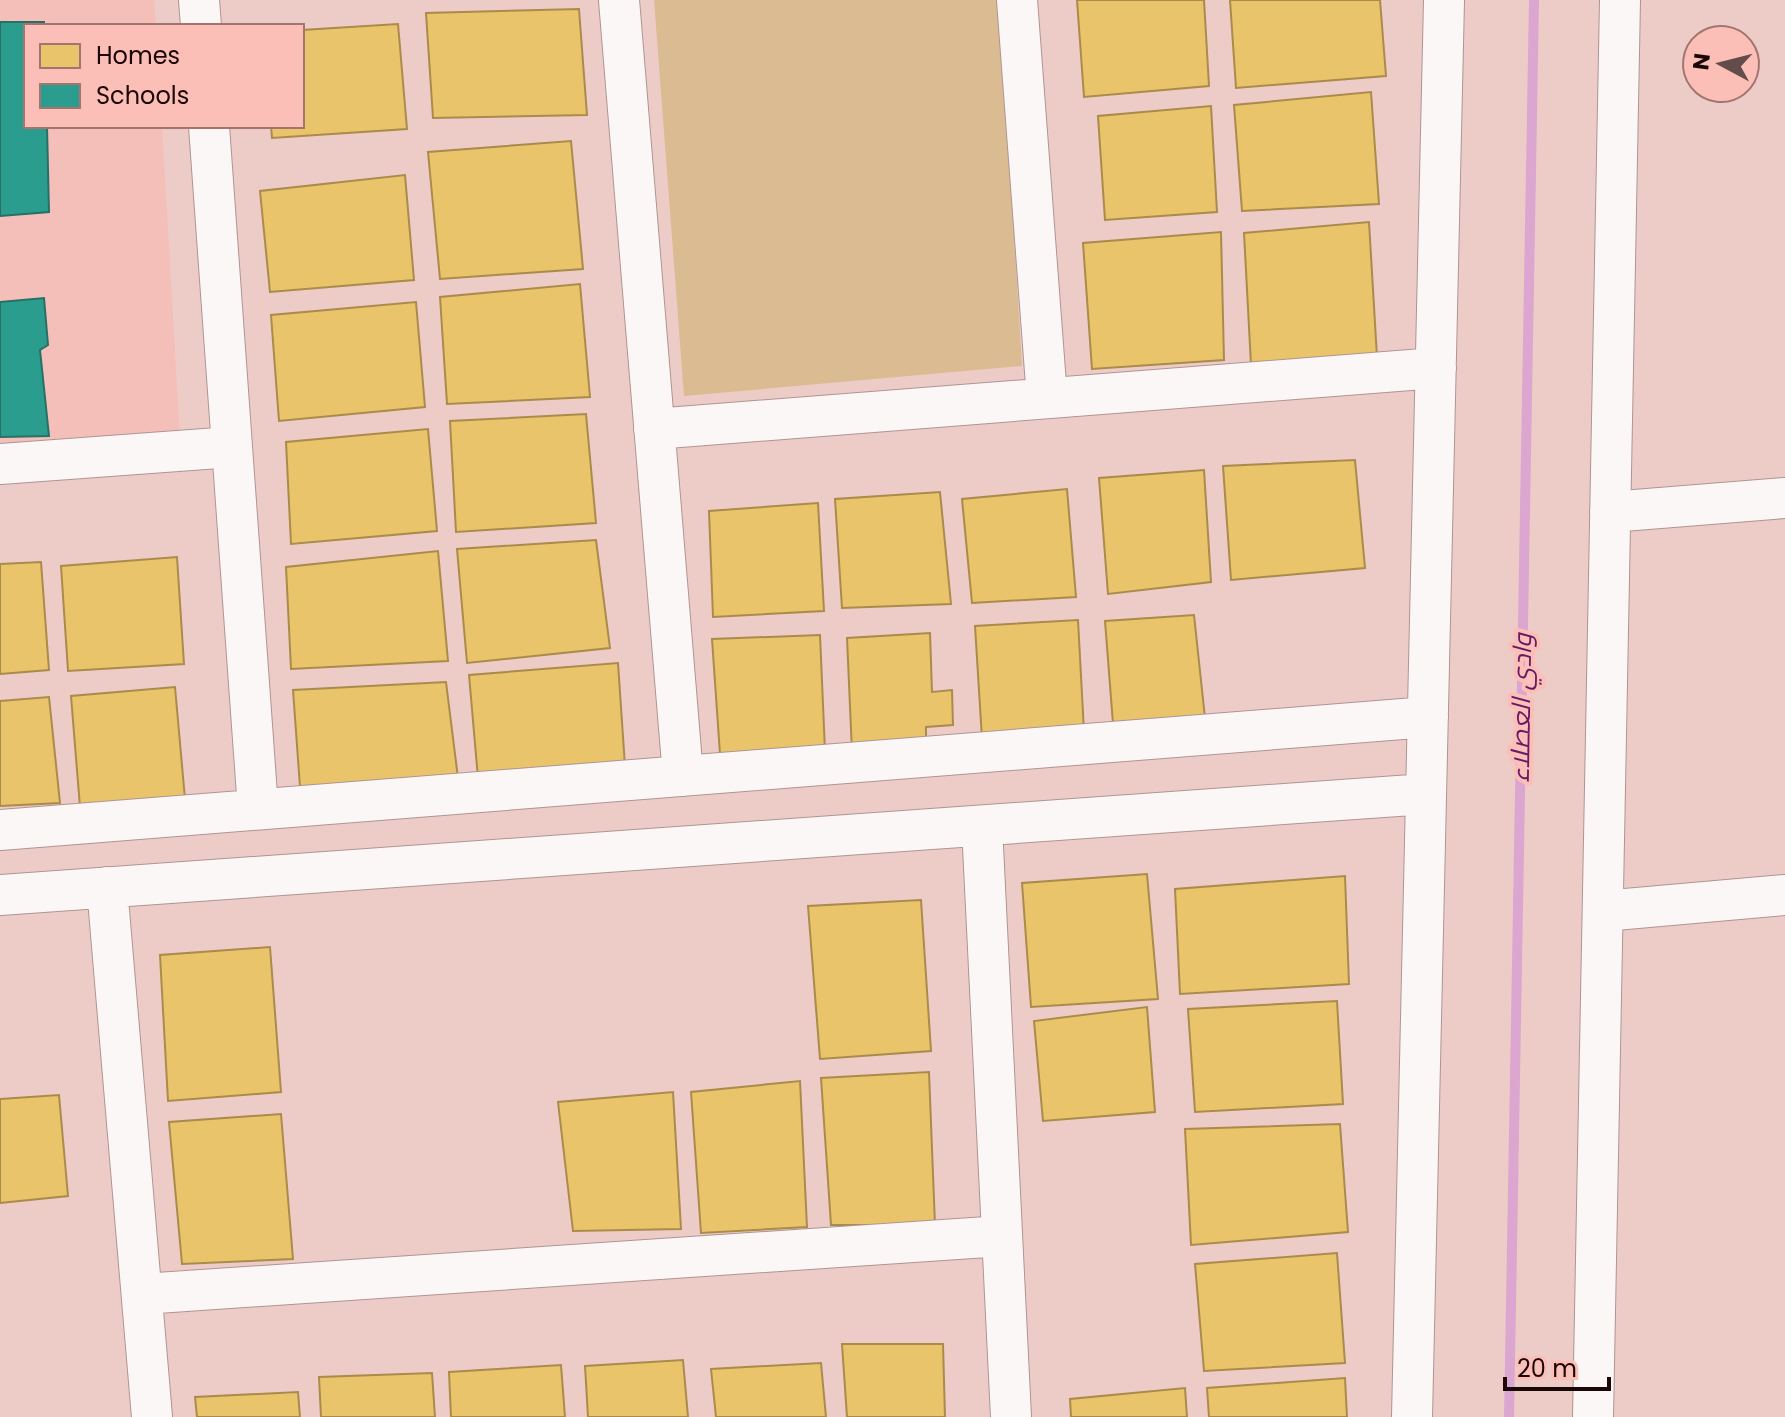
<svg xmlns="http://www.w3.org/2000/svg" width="1785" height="1417" viewBox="0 0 1785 1417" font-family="Poppins,Cairo,sans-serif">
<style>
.built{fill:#f4bfb9}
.green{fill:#dbbb92}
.homes{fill:#e9c46a;stroke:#ab8b4c;stroke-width:2}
.schools{fill:#2a9d8f;stroke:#267066;stroke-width:2}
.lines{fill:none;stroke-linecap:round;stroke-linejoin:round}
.stream{stroke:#dba6d0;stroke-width:10}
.minor-casing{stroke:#ae9592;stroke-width:42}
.minor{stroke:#fcf7f7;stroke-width:40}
.labels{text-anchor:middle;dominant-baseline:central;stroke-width:8;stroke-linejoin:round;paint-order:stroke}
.water-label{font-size:26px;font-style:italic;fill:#631b66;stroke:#fcbfb8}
</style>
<rect width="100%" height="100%" fill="#edccc7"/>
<!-- built -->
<path class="built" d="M0 0H154L156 26H26V126H162L180 438 0 445Z"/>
<!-- green -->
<path class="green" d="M654 0H1000L1022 366 684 396Z"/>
<!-- homes -->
<path class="homes" d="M1077 0H1204L1209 86 1084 97Z
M1230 0H1380L1386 76 1236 88Z
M579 9 587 115 433 118 426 13Z
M398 24 407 129 272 138 271 126H302V30Z
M1371 92 1379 204 1242 211 1234 105Z
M1211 106 1217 212 1105 220 1098 116Z
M571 141 583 269 440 279 428 152Z
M405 175 414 280 270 292 260 191Z
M1369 222 1377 357 1251 365 1244 233Z
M1221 232 1224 360 1092 369 1083 243Z
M580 284 590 397 447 404 440 297Z
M416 302 425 407 279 421 271 315Z
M586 414 596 523 456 532 450 421Z
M428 429 437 531 291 544 286 442Z
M1355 460 1365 568 1231 580 1223 466Z
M1204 470 1211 582 1108 594 1099 478Z
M1067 489 1076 597 972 603 962 499Z
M940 492 951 604 842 608 835 499Z
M818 503 824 611 713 617 709 511Z
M596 540 610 648 467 663 457 549Z
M438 551 448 661 291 669 286 567Z
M177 557 184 664 68 671 61 566Z
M41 562 49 670 0 674V564Z
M1194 615 1205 718 1113 724 1105 621Z
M1078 620 1084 732 982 739 975 626Z
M930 633 932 692 952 690 953 725 926 727V750L852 752 847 638Z
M820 635 825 751 720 754 712 639Z
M618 663 625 766 478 778 469 675Z
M446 682 458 778 300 787 293 690Z
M175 687 185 799 80 807 71 696Z
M49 697 60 803 0 806V701Z
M1147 874 1158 999 1031 1007 1022 883Z
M1345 876 1349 984 1180 994 1175 889Z
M921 900 931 1051 820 1059 808 906Z
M270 947 281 1092 168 1101 160 955Z
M1337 1001 1343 1104 1195 1112 1188 1009Z
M1147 1007 1155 1112 1043 1121 1034 1021Z
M929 1072 935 1225H831L821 1078Z
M800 1081 807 1227 701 1233 691 1092Z
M673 1092 681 1229 573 1231 558 1102Z
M59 1095 68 1196 0 1203V1099Z
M281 1114 293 1259 182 1264 169 1122Z
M1340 1124 1348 1232 1191 1245 1185 1129Z
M1337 1253 1345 1363 1204 1371 1195 1264Z
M842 1344H943L945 1417H847Z
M683 1360 688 1417H588L585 1366Z
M821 1363 826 1417H716L711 1369Z
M561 1365 565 1417H451L449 1372Z
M432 1373 435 1417H321L319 1377Z
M1345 1378 1347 1417H1209L1207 1388Z
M1185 1388 1187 1417H1071L1070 1399Z
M298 1392 300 1417H197L195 1397Z"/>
<!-- schools -->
<path class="schools" d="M0 22H44V26H26V126H47L49 212 0 216Z
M44 298 48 345 40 350 49 436 0 437V302Z"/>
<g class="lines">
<!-- stream -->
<path class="stream" d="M1509 1417 1534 0"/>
<defs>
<path id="minor" d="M199 0 201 26
M619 0 683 776
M1017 0 1047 398
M209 126 258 809
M654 429 1436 368
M0 464 232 447
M1610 512 1785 498
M982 826 1011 1417
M0 830 1428 717
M107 887 152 1417
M0 895 1426 794
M1603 911 1785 895
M142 1294 1002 1236
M1412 1417 1444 0
M1593 1417 1620 0"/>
</defs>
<!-- minor casing -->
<use href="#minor" class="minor-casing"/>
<!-- minor -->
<use href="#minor" class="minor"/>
</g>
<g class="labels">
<!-- water labels -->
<g class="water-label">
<text transform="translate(1521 708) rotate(-89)">وادي العصلاء</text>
</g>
</g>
<!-- legend -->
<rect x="24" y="24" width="280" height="104" fill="#fcbfb8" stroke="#a27571" stroke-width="2"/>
<rect x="40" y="44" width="40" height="24" fill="#e9c46a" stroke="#a27571" stroke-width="2"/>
<text x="96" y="64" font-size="24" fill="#1b0706">Homes</text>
<rect x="40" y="84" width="40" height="24" fill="#2a9d8f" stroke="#a27571" stroke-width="2"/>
<text x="96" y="104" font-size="24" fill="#1b0706">Schools</text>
<!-- north arrow -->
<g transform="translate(1721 64) rotate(277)"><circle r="38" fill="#fcbfb8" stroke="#a27571" stroke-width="2"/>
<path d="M0-6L14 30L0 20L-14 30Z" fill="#644c4a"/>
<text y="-12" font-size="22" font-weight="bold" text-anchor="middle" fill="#1b0706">N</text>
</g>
<!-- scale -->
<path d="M1505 1377v12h104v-12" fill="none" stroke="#1b0706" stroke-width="4"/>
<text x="1517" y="1377" font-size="24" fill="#1b0706" stroke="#fcbfb8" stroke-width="6" paint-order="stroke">20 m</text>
</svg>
